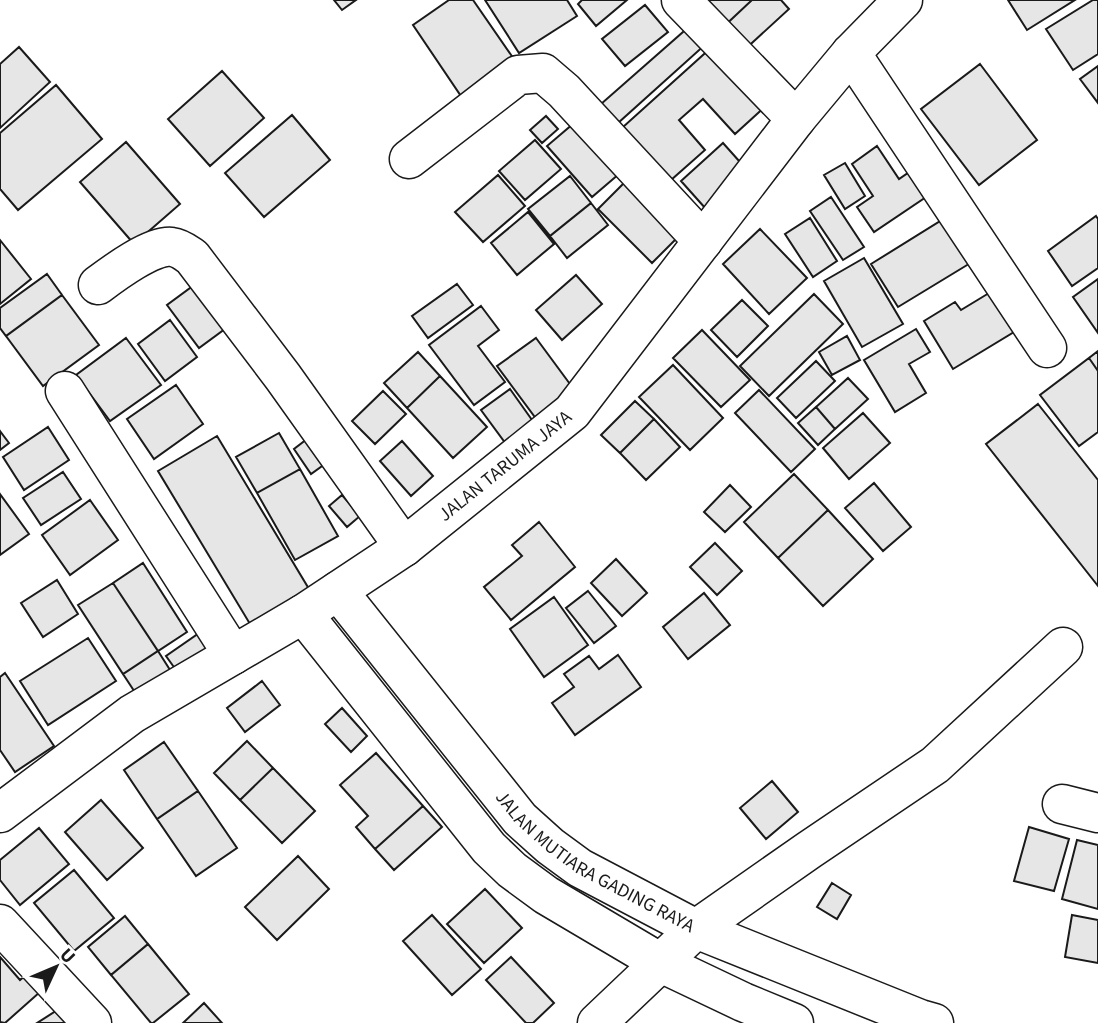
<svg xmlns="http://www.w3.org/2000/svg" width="1098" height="1023" viewBox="0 0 1098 1023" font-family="'Source Sans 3',sans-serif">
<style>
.building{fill:#e6e6e6;stroke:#1a1a1a;stroke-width:2}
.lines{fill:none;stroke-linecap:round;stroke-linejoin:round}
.minor-casing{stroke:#1a1a1a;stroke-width:41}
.major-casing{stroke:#1a1a1a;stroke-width:41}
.minor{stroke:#fff;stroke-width:38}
.major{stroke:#fff;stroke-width:38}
.labels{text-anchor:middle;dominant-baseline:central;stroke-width:5;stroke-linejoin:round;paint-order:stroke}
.street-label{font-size:19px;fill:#1a1a1a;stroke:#fff}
</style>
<rect width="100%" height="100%" fill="#fff"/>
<!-- building -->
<path class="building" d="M334 0H356L342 10Z
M449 0H473L518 65 465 102 413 25Z
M485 0H567L577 16 519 53Z
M582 0H627L596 26 578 4Z
M691 0H752L720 30Z
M752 0H781L789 9 741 53 720 30Z
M1008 0H1075L1027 30Z
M1093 0H1098V54L1073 70 1046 29Z
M645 5 668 32 625 66 602 39Z
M691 25 707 43 618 123 601 104Z
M713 46 767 105 735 134 703 99 679 120 705 150 671 180 623 127Z
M19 47 50 82 0 128V64Z
M980 64 1037 140 979 185 921 109Z
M1098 66V103L1080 79Z
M222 71 264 118 210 166 168 119Z
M56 85 102 139 18 210 0 189V133Z
M292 115 330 160 264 217 225 173Z
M546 116 558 129 542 143 530 130Z
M580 118 626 168 592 197 547 146Z
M535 140 561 169 525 200 499 171Z
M126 142 180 204 134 244 80 182Z
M723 143 748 171 706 209 681 181Z
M877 146 899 179 918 166 935 191 874 232 857 207 873 196 852 164Z
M845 163 865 196 845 209 824 175Z
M633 174 687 228 652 263 598 209Z
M498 175 525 206 483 242 455 212Z
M570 176 591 203 550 236 528 209Z
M831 197 864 247 843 260 810 211Z
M591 203 608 225 567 258 550 236Z
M528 212 554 244 517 275 491 243Z
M950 215 977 259 898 307 871 264Z
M1096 216 1098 219V268L1072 286 1048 251Z
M810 218 837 261 813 277 785 234Z
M760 229 807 278 769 314 723 264Z
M0 240 31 279 0 304Z
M864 258 903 324 862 347 824 281Z
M47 274 62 295 6 336 0 328V308Z
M576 275 602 304 562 340 536 310Z
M1098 279V333L1073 297Z
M201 280 233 323 199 348 167 305Z
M457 284 473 305 428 338 412 316Z
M994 290 1019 329 953 369 924 321 955 302 961 310Z
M814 294 843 324 769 396 740 366Z
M62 295 99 345 43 386 6 336Z
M742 300 768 326 737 357 711 330Z
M481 306 499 330 478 346 505 382 474 405 429 345Z
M170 320 197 357 165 381 138 344Z
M916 329 930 352 909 364 926 393 895 412 864 360Z
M702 330 750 380 721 407 673 358Z
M847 336 860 360 832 375 819 352Z
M126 338 161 385 110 421 76 375Z
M536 338 581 399 543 428 497 366Z
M1098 351V371L1089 358Z
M418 352 440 376 407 408 384 383Z
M1089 358 1098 371V432L1079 446 1040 395Z
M816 361 835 381 796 418 777 398Z
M673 365 723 418 690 450 639 397Z
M440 376 487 427 453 458 407 408Z
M848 378 868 399 835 429 816 407Z
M176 385 203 424 154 459 127 419Z
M510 389 537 427 509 448 481 410Z
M759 390 815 449 791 472 735 413Z
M383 391 406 414 375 444 352 421Z
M635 401 654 419 620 453 601 435Z
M1038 404 1098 480V586L986 444Z
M816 407 835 429 818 445 798 423Z
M863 413 890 443 849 479 823 448Z
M654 419 680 447 646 480 620 453Z
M48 427 69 460 24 490 3 457Z
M0 431 9 443 0 450Z
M279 433 300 469 257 493 236 457Z
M217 436 309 589 250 624 158 471Z
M311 436 329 461 311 474 294 449Z
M402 441 433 476 411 496 380 461Z
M300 469 338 536 295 560 257 493Z
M63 472 81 499 41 525 23 498Z
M794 474 828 510 778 558 744 522Z
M874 483 911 527 883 551 845 508Z
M730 485 751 507 725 532 704 512Z
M0 494 29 534 0 555Z
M342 495 360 516 347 527 329 506Z
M90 500 118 540 70 575 42 535Z
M828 510 873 559 823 606 778 558Z
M539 522 575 567 511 620 484 587 522 556 512 545Z
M715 543 742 571 717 595 690 567Z
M616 559 647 593 622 616 591 583Z
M143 563 187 632 158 651 113 583Z
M57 580 78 614 43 637 21 603Z
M113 583 158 651 123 674 78 605Z
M588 591 616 626 594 643 566 608Z
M704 593 730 625 688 659 663 627Z
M554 597 588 645 544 677 510 629Z
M205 629 220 651 181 677 166 656Z
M88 638 116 681 48 725 20 681Z
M158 651 177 681 142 703 123 674Z
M618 655 641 687 575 735 552 703 574 687 564 674 589 656 599 669Z
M5 673 54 746 15 772 0 750V677Z
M262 681 280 705 245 732 227 708Z
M342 708 367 736 351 752 325 724Z
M247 741 273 768 240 800 214 773Z
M164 742 198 791 157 819 124 770Z
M376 753 423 806 375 849 356 827 368 816 340 785Z
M273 768 315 811 282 843 240 800Z
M772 781 798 812 766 839 740 808Z
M198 791 237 848 196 876 157 819Z
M101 800 143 848 107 880 65 832Z
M423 806 442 827 394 870 375 849Z
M1029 827 1069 839 1054 891 1014 881Z
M39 828 69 864 20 905 0 880V860Z
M1077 840 1098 845V909L1062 899Z
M298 856 329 889 277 940 245 907Z
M74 870 114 918 74 951 34 903Z
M832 883 851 895 837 919 817 907Z
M485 889 522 928 484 963 447 924Z
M432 915 481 969 452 995 403 941Z
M1072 915 1098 920V963L1065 957Z
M125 916 148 944 111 975 88 947Z
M148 944 189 994 153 1023H151L111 975Z
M0 957 20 980 34 968 49 984 5 1023 0 1022Z
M511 957 554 1003 533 1023H526L486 980Z
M70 1002 83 1023H37Z
M204 1003 222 1023H183Z"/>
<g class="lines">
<defs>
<g id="minor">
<path d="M681 0 796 119"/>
<path d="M851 53 1047 348"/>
<path d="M409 159 518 75 543 73 564 91 703 241"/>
<path d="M98 285C114 273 153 244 172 247 180 248 186 253 192 257L283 377 404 547"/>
<path d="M65 391 233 655"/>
<path id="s1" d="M338 591 520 819 550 846 580 868 696 929 920 1019 934 1023"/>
<path d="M303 614 489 848 512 870 546 895 661 963 743 1002 794 1023"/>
<path d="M1062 804 1098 813"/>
<path d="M0 924 92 1023"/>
<path d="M597 1023 696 929 809 850 935 765 1063 647"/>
</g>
<g id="major">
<path id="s2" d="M0 813 132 714 303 614 404 547 572 412 796 119 851 53 903 0"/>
</g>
</defs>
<!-- minor casing -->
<use href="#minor" class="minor-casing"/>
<!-- major casing -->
<use href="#major" class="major-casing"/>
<!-- minor -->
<use href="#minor" class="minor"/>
<!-- major -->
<use href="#major" class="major"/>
</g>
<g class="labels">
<!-- street labels -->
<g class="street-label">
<text stroke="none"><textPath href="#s2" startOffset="614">JALAN TARUMA JAYA</textPath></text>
<text stroke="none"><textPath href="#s1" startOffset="378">JALAN MUTIARA GADING RAYA</textPath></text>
</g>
</g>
<!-- north arrow -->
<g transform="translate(56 967) rotate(46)" stroke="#ffffff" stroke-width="5" paint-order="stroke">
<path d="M0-5L12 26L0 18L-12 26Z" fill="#1a1a1a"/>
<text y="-10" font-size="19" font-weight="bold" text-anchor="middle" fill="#1a1a1a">U</text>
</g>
</svg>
